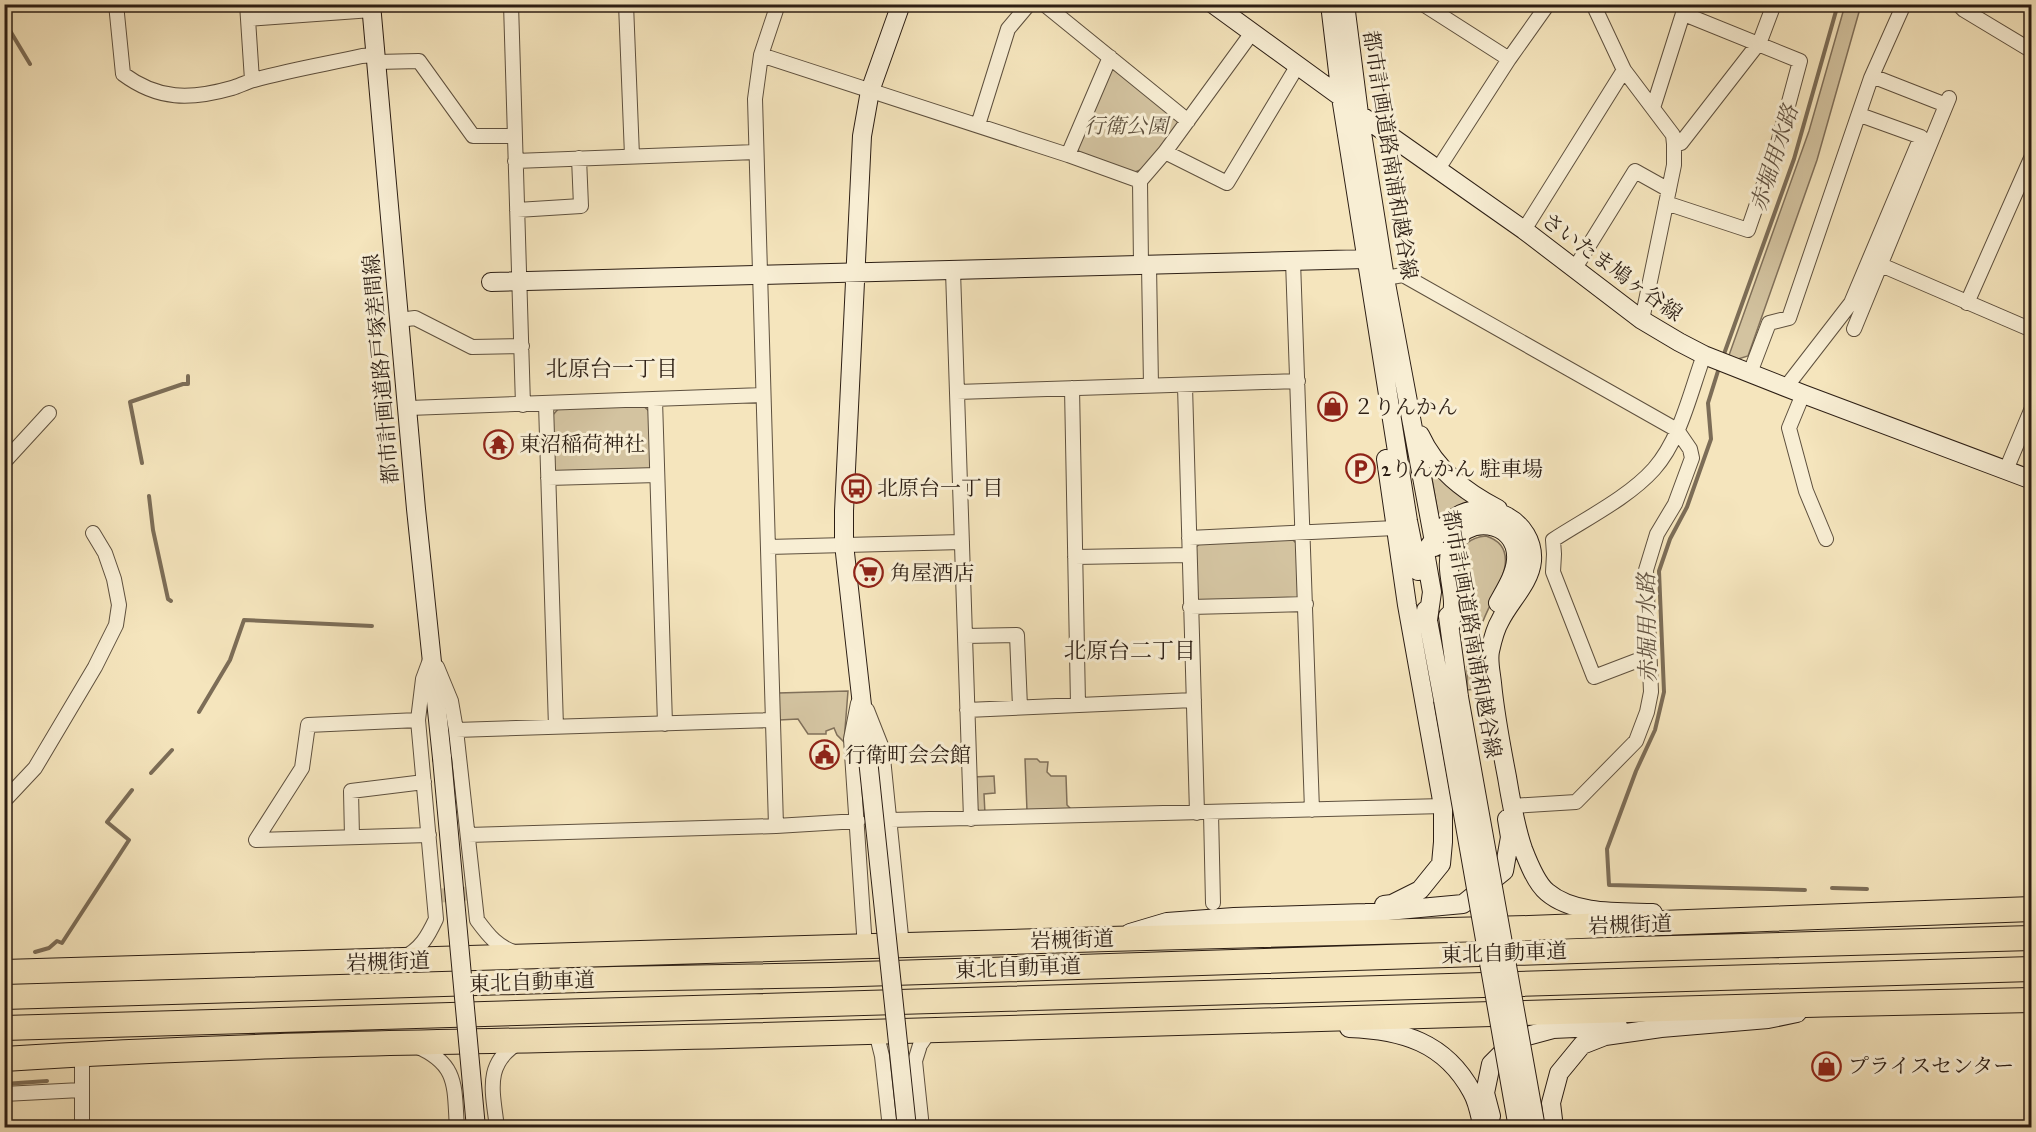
<svg xmlns="http://www.w3.org/2000/svg" width="2036" height="1132" viewBox="0 0 2036 1132" font-family="'IM FELL Great Primer','Noto Serif JP',serif">
<style>
.green{fill:#d3c3a0;stroke:#80705a;stroke-width:1.5}
.lines{fill:none;stroke-linecap:round;stroke-linejoin:round}
.stream{stroke:#7c6d57;stroke-width:4}
.street-tunnel{stroke:#cdbd9b;stroke-width:14;stroke-dasharray:14 7;stroke-linecap:butt}
.street-casing{stroke:#5e503e;stroke-width:16}
.secondary-casing{stroke:#2c1e14;stroke-width:20}
.highway-casing{stroke:#2c1e14;stroke-width:26}
.street{stroke:#f8eed4;stroke-width:14}
.secondary{stroke:#f8eed4;stroke-width:18}
.highway{stroke:#f5e5bd;stroke-width:24}
.secondary-bridge-casing{stroke:#2c1e14;stroke-width:20;stroke-linecap:butt}
.secondary-bridge{stroke:#f8eed4;stroke-width:18}
.labels{text-anchor:middle;dominant-baseline:central;stroke-width:6;stroke-linejoin:round;paint-order:stroke}
.park-label{font-size:21px;font-style:italic;fill:#5e503e;stroke:#f8eed4}
.street-label{font-size:21px;fill:#2c1e14;stroke:#f8eed4}
.poi-label{font-size:21px;fill:#2c1e14;stroke:#f8eed4;text-anchor:start}
.water-label{font-size:22px;font-style:italic;fill:#615241;stroke:#f8eed4}
.neighbourhood-label{font-size:22px;fill:#2c1e14;stroke:#f8eed4}
</style>
<rect width="100%" height="100%" fill="#f5e5bd"/>
<filter id="stains"><feTurbulence type="fractalNoise" baseFrequency=".00333" numOctaves="4"/><feColorMatrix values="0 0 0 0 .2 0 0 0 0 .09 0 0 0 0 .02 0 0 0 .5 -.17"/></filter>
<radialGradient id="worn" r=".72"><stop offset=".6" stop-color="#630" stop-opacity="0"/><stop offset="1" stop-color="#630" stop-opacity=".3"/></radialGradient>
<!-- green -->
<path class="green" d="M1845 5H1861L1817 160 1748 356 1738 359 1728 358 1809 131Z
M1109 67H1116L1177 113 1178 126 1143 169 1132 173 1076 153Z
M641 404 649 411 651 469 560 476 554 471 552 416 560 407Z
M1430 467 1471 502 1458 506 1439 520Z
M1486 536C1528 549 1490 599 1482 624 1475 645 1476 667 1477 689L1467 690C1467 669 1468 647 1466 625 1463 596 1440 540 1486 536Z
M1292 539 1298 545 1300 596 1295 601 1202 605 1196 600 1195 548 1203 541Z
M848 691 844 742 837 735 834 728 826 731V734H808L798 719 779 720 778 693Z
M1025 759H1037L1040 762H1048L1047 772 1051 776H1066L1067 805 1071 809 1027 811Z
M994 776 995 793 984 794 985 814H982L974 807 973 777Z"/>
<g class="lines">
<!-- stream -->
<path class="stream" d="M9 29 30 64
M1724 354 1794 159 1838 4
M1718 371 1708 403 1711 439 1687 507 1670 539 1659 571 1664 692 1655 730 1636 771 1607 849 1609 885 1805 890
M142 463 130 402 183 384H188V376
M149 496 153 530 168 599 171 601
M199 712 230 660 244 620 372 626
M151 773 172 750
M1832 888 1867 889
M35 952 49 948 57 941 62 943 129 840 107 822 132 790
M4 1084 47 1081"/>
<!-- street-tunnel -->
<path class="street-tunnel" d="M434 896 474 893"/>
<defs>
<path id="street" d="M116 4 123 74C158 100 190 100 232 88 239 86 246 82 254 80 289 70 326 64 362 56L376 55
M247 4 252 80
M511 4 523 405
M626 4 632 156
M1044 4 1188 121
M1423 4 1509 59
M1593 4 1624 70 1673 135 1674 144
M1958 4 1964 10 2032 51
M248 19 372 10
M1759 44 1774 4
M761 55 1068 155 1140 181
M377 62 419 61 473 136H514
M1872 76 1946 105
M1653 108 1686 4
M978 125 1008 29 1029 4
M1165 152 1227 183 1298 65
M1068 155 1110 57
M515 161 756 152
M1438 169 1509 59 1548 4
M1666 203 1748 230 1778 143 1800 61 1684 14
M517 210 581 206 579 158
M1524 230 1624 70
M1293 261 1312 810
M1141 265 1140 181 1165 152 1251 34
M1149 265 1151 386
M1881 265 2032 330
M1575 268 1635 171 1669 190
M953 271 971 819
M1385 278 1403 275 1677 430 1690 449 1692 458 1675 504 1657 534 1646 570 1651 692 1647 712 1636 741 1576 802 1512 806
M1967 303 2032 156
M399 320 415 318 472 347 522 346
M1642 320 1674 165V144L1681 143 1758 44
M1854 329 1949 98
M1750 373 1769 323 1789 318 1871 78 1904 4
M1185 386 1197 813
M1786 387 1851 303 1921 137 1860 115
M1072 388 1078 704
M957 392 1298 381
M1803 394 1789 428 1806 491 1826 539
M655 400 665 724
M546 404 556 727
M409 408 763 395
M4 462 49 413
M2006 470 2032 408
M548 478 657 475
M1189 538 1395 528
M768 547 962 542
M1075 557 1189 555
M1190 607 1306 604
M965 636 1017 635 1020 707
M1649 656 1594 677 1553 572 1554 554 1553 540C1585 519 1628 498 1654 469 1681 438 1690 393 1704 355
M437 667 451 701 456 730 477 920C488 935 498 948 517 953
M858 703 851 739 865 948
M867 710 882 748 902 946
M967 710 1194 700
M456 730 773 720
M4 801 35 768 95 667 116 625 119 605 114 579 105 553 93 533
M1211 813 1213 903
M890 820 1443 806
M776 826 755 99 761 55 778 4
M468 835 776 826 858 821
M352 837 351 791 424 782
M256 840 302 768 308 725 418 720
M256 840 429 835
M403 958C421 949 428 936 436 919L418 720 423 679 430 660
M876 1032 882 1056 890 1128
M416 1046C459 1064 454 1087 457 1128
M82 1054V1128
M4 1094 81 1090
M497 1128C493 1092 483 1063 520 1042
M922 1128 915 1061 920 1045 931 1029"/>
<path id="secondary" d="M371 4 416 509 442 758
M1213 4 1341 97 1359 114 1524 230 1642 320 1679 342 1704 355 1803 394 2032 480
M1330 4 1341 97 1408 521 1418 571
M1345 4 1359 114 1385 278 1435 547
M491 282 1366 259
M1420 435C1436 470 1464 491 1498 509
M1426 610 1443 700
M1448 616 1459 697
M1428 620 1432 592 1425 552C1434 540 1442 526 1454 518 1487 496 1535 521 1532 561 1530 583 1509 602 1500 621 1495 629 1492 642 1490 651 1488 661 1491 673 1492 683 1495 715 1501 746 1507 777 1511 801 1515 826 1523 849 1528 862 1536 883 1547 892 1574 915 1620 912 1653 913
M1450 627C1451 619 1453 611 1453 604 1453 586 1445 567 1451 549 1462 513 1519 519 1516 560 1515 575 1505 590 1498 603
M867 750 844 544V511L862 136 870 91 901 4
M1384 905 1392 904 1420 890 1441 864 1443 842V806L1407 605 1386 459
M1130 933 1167 922 1234 917 1366 913 1463 904 1504 871 1510 837 1507 819
M1349 1028C1402 1030 1445 1042 1472 1092 1478 1102 1480 1116 1483 1128
M1491 1116 1485 1093 1491 1064 1516 1039 1553 1029 1618 1026
M1554 1128 1551 1103 1559 1073 1582 1045 1605 1036 1661 1028 1768 1019 1797 1013"/>
<path id="highway" d="M4 972 1108 939 1529 928 2032 909
M4 997 614 979 830 975 1637 949 2032 938
M4 1028 2032 969
M4 1059C245 1043 487 1042 728 1036 1162 1025 1597 1008 2032 1000"/>
</defs>
<!-- street casing -->
<use href="#street" class="street-casing"/>
<!-- secondary casing -->
<use href="#secondary" class="secondary-casing"/>
<!-- highway casing -->
<use href="#highway" class="highway-casing"/>
<!-- street -->
<use href="#street" class="street"/>
<!-- secondary -->
<use href="#secondary" class="secondary"/>
<!-- highway -->
<use href="#highway" class="highway"/>
<defs>
<path id="secondary-bridge" d="M1459 697 1536 1128
M1443 700 1518 1128
M867 750 907 1128
M442 758 476 1128"/>
</defs>
<!-- secondary-bridge casing -->
<use href="#secondary-bridge" class="secondary-bridge-casing"/>
<!-- secondary-bridge -->
<use href="#secondary-bridge" class="secondary-bridge"/>
</g>
<!-- icons -->
<defs>
<symbol id="shop-ring" viewBox="-11 -11 22 22"><circle r="9.5" fill="#f8eed4" stroke="#8f2418" stroke-width="1.5"/><path d="M-5-2.5h2.3a2.7 3.5 0 0 1 5.4 0H5L5.5 6h-11ZM-1.5-2.5h3a1.5 2.3 0 0 0-3 0Z" fill="#8f2418"/></symbol>
<symbol id="temple-ring" viewBox="-11 -11 22 22"><circle r="9.5" fill="#f8eed4" stroke="#8f2418" stroke-width="1.5"/><path d="M0-6L5-2H3V0L6.5 2.5H4V6H1.5V3h-3V6H-4V2.5H-6.5L-3 0V-2H-5Z" fill="#8f2418"/></symbol>
<symbol id="parking-ring" viewBox="-11 -11 22 22"><circle r="9.5" fill="#f8eed4" stroke="#8f2418" stroke-width="1.5"/><path d="M-3.5-5.5H1a3.5 3.5 0 0 1 0 7H-1V5.5H-3.5ZM-1-3.4V-.6H.8a1.4 1.4 0 0 0 0-2.8Z" fill="#8f2418"/></symbol>
<symbol id="bus-ring" viewBox="-11 -11 22 22"><circle r="9.5" fill="#f8eed4" stroke="#8f2418" stroke-width="1.5"/><path d="M-5-6H5V4H4V6H2V4H-2V6H-4V4H-5ZM-3.5-4V0h7V-4ZM-3.5 1.2v1.5H-2V1.2ZM2 1.2v1.5H3.5V1.2Z" fill="#8f2418"/></symbol>
<symbol id="supermarket-ring" viewBox="-11 -11 22 22"><circle r="9.5" fill="#f8eed4" stroke="#8f2418" stroke-width="1.5"/><path d="M-6-5.5h2.5l.6 2H6L4.5 2H-2.5L-4.4-4H-6ZM-1.5 3.2a1.3 1.3 0 1 0 .1 0ZM3 3.2a1.3 1.3 0 1 0 .1 0Z" fill="#8f2418"/></symbol>
<symbol id="civic-ring" viewBox="-11 -11 22 22"><circle r="9.5" fill="#f8eed4" stroke="#8f2418" stroke-width="1.5"/><path d="M-.6-6.5H3V-4.5H.6V-3L4-1V1h2V6H-6V1h2V-1L-.6-3ZM-1.2 2.5V6h2.4V2.5Z" fill="#8f2418"/></symbol>
</defs>
<g fill-rule="evenodd">
<use href="#shop-ring" x="1316" y="390" width="33" height="33"/>
<use href="#temple-ring" x="482" y="428" width="33" height="33"/>
<use href="#parking-ring" x="1344" y="452" width="33" height="33"/>
<use href="#bus-ring" x="840" y="472" width="33" height="33"/>
<use href="#supermarket-ring" x="852" y="556" width="33" height="33"/>
<use href="#civic-ring" x="808" y="738" width="33" height="33"/>
<use href="#shop-ring" x="1810" y="1050" width="33" height="33"/>
</g>
<g class="labels">
<!-- park labels -->
<g class="park-label">
<text x="1126" y="126">行衛公園</text>
</g>
<!-- street labels -->
<g class="street-label">
<text transform="translate(1390 155) rotate(81)">都市計画道路南浦和越谷線</text>
<text transform="translate(1612 267) rotate(36)">さいたま鳩ヶ谷線</text>
<text transform="translate(381 369) rotate(-95)">都市計画道路戸塚差間線</text>
<text transform="translate(1472 634) rotate(80)">都市計画道路南浦和越谷線</text>
<text transform="translate(1630 925) rotate(-2)">岩槻街道</text>
<text transform="translate(1072 940) rotate(-2)">岩槻街道</text>
<text transform="translate(1504 953) rotate(-2)">東北自動車道</text>
<text transform="translate(388 962) rotate(-2)">岩槻街道</text>
<text transform="translate(1018 968) rotate(-2)">東北自動車道</text>
<text transform="translate(532 982) rotate(-2)">東北自動車道</text>
</g>
<!-- poi labels -->
<g class="poi-label">
<text x="1353" y="407">２りんかん</text>
<text x="519" y="444">東沼稲荷神社</text>
<text x="1381" y="469">2りんかん 駐車場</text>
<text x="877" y="488">北原台一丁目</text>
<text x="890" y="573">角屋酒店</text>
<text x="845" y="755">行衛町会会館</text>
<text x="1848" y="1066">プライスセンター</text>
</g>
<!-- water labels -->
<g class="water-label">
<text transform="translate(1774 158) rotate(-72)">赤堀用水路</text>
<text transform="translate(1647 628) rotate(-91)">赤堀用水路</text>
</g>
<!-- neighbourhood labels -->
<g class="neighbourhood-label">
<text x="612" y="368">北原台一丁目</text>
<text x="1130" y="650">北原台二丁目</text>
</g>
</g>
<!-- margin -->
<rect width="2036" height="1132" fill="none" stroke="#f5e5bd" stroke-width="24"/>
<rect x="6" y="6" width="2024" height="1120" fill="none" stroke="#2c1e14" stroke-width="3"/>
<rect x="12" y="12" width="2012" height="1108" fill="none" stroke="#2c1e14" stroke-width="1.5"/>
<rect width="100%" height="100%" filter="url(#stains)"/>
<rect width="100%" height="100%" fill="url(#worn)"/>
</svg>
